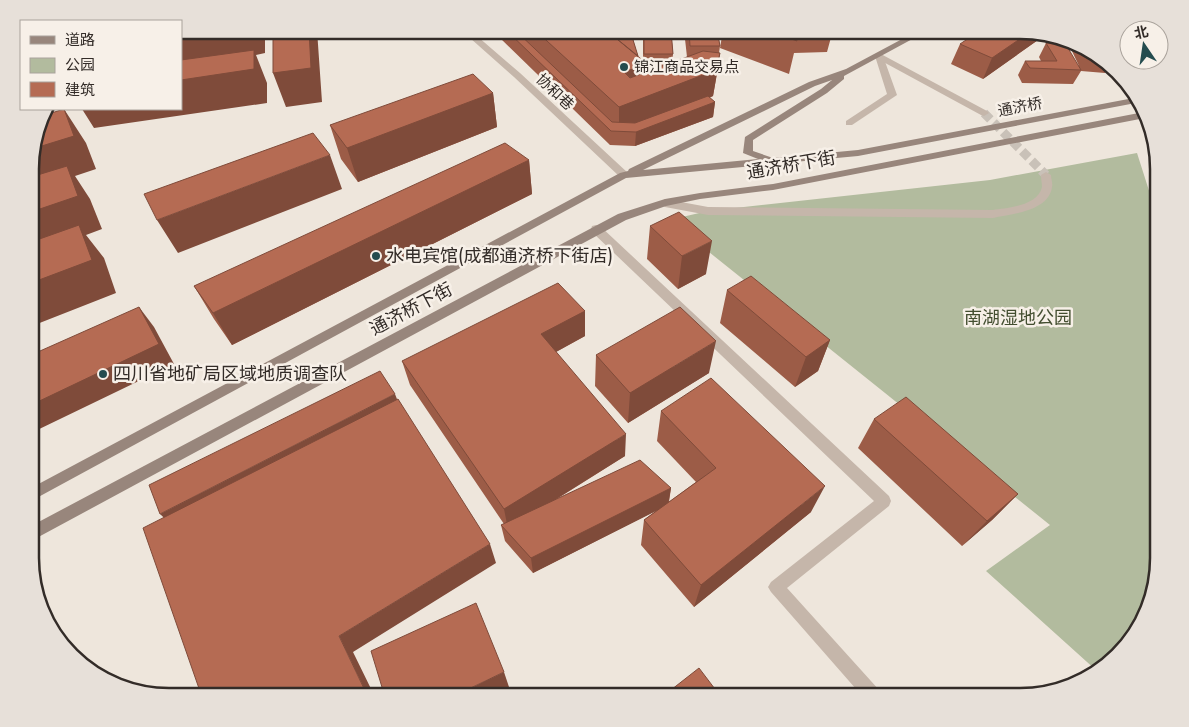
<svg xmlns="http://www.w3.org/2000/svg" width="1189" height="727" viewBox="0 0 1189 727" font-family="Jost,'Noto Sans SC',sans-serif">
<style>
.green{fill:#b2bb9e}
.lines{fill:none;stroke-linecap:round;stroke-linejoin:round}
.street-tunnel{stroke:#c9c1b8;stroke-width:9;stroke-dasharray:9 4.5;stroke-linecap:butt}
.lane{fill:#c5b6aa;fill-rule:evenodd}
.street{fill:#c5b6aa;fill-rule:evenodd}
.secondary{fill:#98867c;fill-rule:evenodd}
.wall{fill:#9c5c47;fill-rule:evenodd}
.shaded-wall{fill:#7f4b3a}
.building{fill:#b56b53;stroke:#7f4b3a}
.poi-dot{fill:#244c4f;stroke:#f7f0e8;stroke-width:2}
.labels{text-anchor:middle;dominant-baseline:central;stroke-width:5;stroke-linejoin:round;paint-order:stroke}
.far-poi-label{font-size:15px;fill:#332c28;stroke:#f7f0e8;text-anchor:start}
.far-street-label{font-size:15px;fill:#332c28;stroke:#f7f0e8}
.street-label{font-size:18px;fill:#332c28;stroke:#f7f0e8}
.poi-label{font-size:18px;fill:#332c28;stroke:#f7f0e8;text-anchor:start}
.park-label{font-size:18px;fill:#434e30;stroke:#f7f0e8}
.rim{fill:none;stroke:#332c28;stroke-width:2.5}
</style>
<rect width="100%" height="100%" fill="#eee6dc"/>
<!-- green -->
<path class="green" d="M1137 153 1159 222V567L1140 628 1097 671 986 571 1050 525 669 220 708 211 990 180Z"/>
<g class="lines">
<!-- street-tunnel -->
<path class="street-tunnel" d="M984 113 1046 175"/>
<!-- lane -->
<path class="lane" d="M879 53 883 56 897 95 852 125H846V121L887 94 875 56Z
M596 225 600 226 889 496 891 501 889 506 787 588 880 691 882 697H863L771 592 768 587 771 582 874 501 592 232 591 229 592 226Z"/>
<!-- street -->
<path class="street" d="M461 30H470L520 73 628 173V177H620L514 77Z
M879 53 987 111 989 113 984 116 981 115 876 58 875 56Z
M1046 172 1051 175C1051 179 1053 183 1052 187 1049 211 1012 214 993 218L708 215 665 207 660 203 665 199 708 207 993 210C1007 208 1038 206 1042 187 1042 184 1041 179 1041 175Z"/>
<!-- secondary -->
<path class="secondary" d="M919 30H929L844 76V79L827 93 753 140V151L773 158 858 150 1139 97 1141 102 858 156 626 178 31 501V488L620 173 628 171 629 169 809 82 846 69ZM832 80 821 89 745 137 743 153 758 159 643 170 815 86Z
M1144 112 1145 118 773 190 700 199 666 206 626 220 31 541V526L618 214 665 199 700 193 773 184Z"/>
</g>
<!-- wall -->
<path class="wall" d="M500 30H515L520 35 518 30H630L638 56 643 60V30H671L673 54 672 63 687 57 684 30H717L720 46 719 53H720L716 79 713 96 709 98 715 102 713 117 635 146 610 145 500 38ZM647 68H657L646 72Z
M723 30H833L827 52 794 53 789 74 720 48Z
M856 30H877L866 35Z
M1021 30 1060 41 1038 40 983 79 951 64 960 44Z
M1046 43 1079 66 1071 49 1074 44 1090 49 1108 67 1105 73 1081 71 1073 84 1022 83 1018 75 1025 61H1041L1039 57Z
M493 93 497 127 358 182 341 159 330 125Z
M529 160 532 194 232 345 214 319 194 286Z
M650 226 706 274 678 289 647 259Z
M727 290 830 340 818 371 795 387 720 323Z
M585 311V336L556 352 625 456 552 502 671 488 669 502 696 482 657 441 661 411 811 512 694 607 641 545 644 520 657 510 533 573 505 541 501 525 504 524 410 385 402 361Z
M596 355 709 373 628 423 595 386Z
M874 419 1018 494 992 520 962 546 858 448Z"/>
<!-- shaded-wall -->
<path class="shaded-wall" d="M181 30H263L265 36V53L256 55 267 83V103L94 128 82 109H181Z
M309 30H317L322 102 286 107 273 73Z
M867 30H877L866 35Z
M526 32 527 39 522 40 521 33Z
M1030 32 1040 35 1038 40 983 79 992 58Z
M720 53 716 79 713 96 623 131H619V107Z
M647 64 645 90 624 72Z
M493 93 497 127 358 182 347 148Z
M715 102 713 117 635 146 636 132Z
M64 109 86 143 96 169 75 176 90 199 102 229 86 235 104 258 116 293 37 324 31 318V151L32 149Z
M330 155 342 189 178 253 157 220Z
M529 160 532 194 232 345 213 313Z
M712 241 706 274 678 289 682 256Z
M139 307 154 327 174 364 31 433V405Z
M585 311V336L543 359 541 334Z
M830 340 818 371 795 387 806 357Z
M716 341 709 373 628 423 630 393Z
M395 394 402 412 177 530 160 514Z
M626 434 625 456 508 529 504 509Z
M825 486 811 512 694 607 701 585Z
M671 488 668 505 533 573 531 558Z
M1018 494 992 520 962 546 987 521Z
M490 544 496 563 353 652 375 697H368L339 636Z
M504 672 510 690 495 697H452Z"/>
<!-- building -->
<path class="building" d="M273 30H309L311 68 273 73Z
M506 30H515L612 122 635 123 708 96 715 102 636 132 611 131Z
M520 30H526V32L521 33Z
M535 30H606L647 64 624 72 630 78 703 51 720 53 716 70 619 107Z
M606 30H630L638 56Z
M644 30H671L673 54H644Z
M689 30H717L720 46H690Z
M766 30H793L797 41Z
M981 30H1021L1030 32 992 58 960 44Z
M1046 43H1065L1081 70 1030 68 1025 61H1057Z
M1085 47 1090 49 1099 58 1089 57Z
M254 50V69L181 80V60Z
M473 74 493 93 347 148 330 125Z
M64 109 74 136 32 149 42 116Z
M313 133 330 155 157 220 144 194Z
M505 143 529 160 213 313 194 286Z
M67 166 78 196 31 212V177Z
M679 212 712 241 682 256 650 226Z
M79 225 92 260 31 283V242Z
M751 276 830 340 806 357 727 290Z
M558 283 585 311 541 334 626 434 504 509 402 361Z
M139 307 159 344 31 405V355Z
M680 307 716 341 630 393 596 355Z
M380 371 395 394 160 514 149 485Z
M711 378 825 486 701 585 644 520 716 468 661 411Z
M906 397 1018 494 987 521 874 419Z
M398 399 490 544 339 636 368 697H202L143 528Z
M640 460 671 488 531 558 501 525Z
M476 603 504 672 452 697H385L371 651Z
M699 668 721 697H662Z"/>
<!-- markers -->
<g class="poi-dot">
<circle cx="624" cy="67" r="5"/>
<circle cx="376" cy="256" r="5"/>
<circle cx="103" cy="374" r="5"/>
</g>
<g class="labels">
<!-- far-poi labels -->
<g class="far-poi-label">
<text x="634" y="67">锦江商品交易点</text>
</g>
<!-- far-street labels -->
<g class="far-street-label">
<text transform="translate(555 92) rotate(43)">协和巷</text>
<text transform="translate(1020 107) rotate(-11)">通济桥</text>
</g>
<!-- street labels -->
<g class="street-label">
<text transform="translate(791 165) rotate(-10)">通济桥下街</text>
<text transform="translate(411 309) rotate(-28)">通济桥下街</text>
</g>
<!-- poi labels -->
<g class="poi-label">
<text x="386" y="256">水电宾馆(成都通济桥下街店)</text>
<text x="113" y="374">四川省地矿局区域地质调查队</text>
</g>
<!-- park labels -->
<g class="park-label">
<text x="1018" y="318">南湖湿地公园</text>
</g>
</g>
<!-- crop -->
<path d="M0 0H1189V727H0ZM169 39H1020A130 130 0 0 1 1150 169V558A130 130 0 0 1 1020 688H169A130 130 0 0 1 39 558V169A130 130 0 0 1 169 39Z" fill="#e7e0d9" fill-rule="evenodd"/>
<path class="rim" d="M169 39H1020A130 130 0 0 1 1150 169V558A130 130 0 0 1 1020 688H169A130 130 0 0 1 39 558V169A130 130 0 0 1 169 39Z"/>
<!-- legend -->
<rect x="20" y="20" width="162" height="90" fill="#f7f0e8" stroke="#a9a29b"/>
<rect x="30" y="36" width="25" height="8" fill="#98867c" stroke="#a9a29b"/>
<text x="65" y="45" font-size="15" fill="#332c28">道路</text>
<rect x="30" y="58" width="25" height="15" fill="#b2bb9e" stroke="#a9a29b"/>
<text x="65" y="70" font-size="15" fill="#332c28">公园</text>
<rect x="30" y="82" width="25" height="15" fill="#b56b53" stroke="#a9a29b"/>
<text x="65" y="95" font-size="15" fill="#332c28">建筑</text>
<!-- north arrow -->
<g transform="translate(1144 45) rotate(347)"><circle r="24" fill="#f7f0e8" stroke="#a9a29b"/>
<path d="M0-4L9 19L0 12L-9 19Z" fill="#244c4f"/>
<text y="-8" font-size="14" font-weight="bold" text-anchor="middle" fill="#332c28">北</text>
</g>
</svg>
